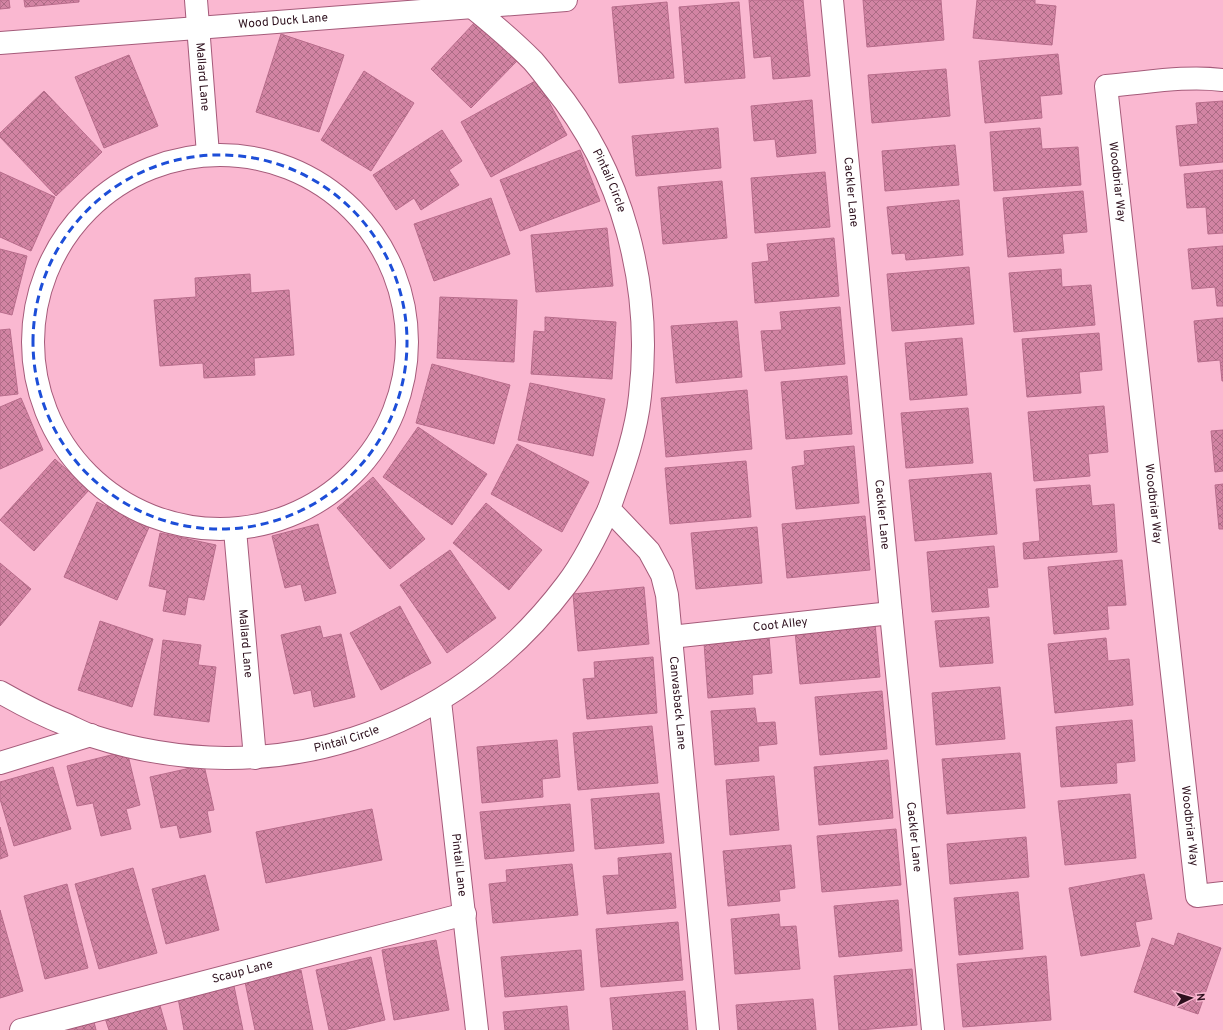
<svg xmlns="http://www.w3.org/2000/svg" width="1223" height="1030" viewBox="0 0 1223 1030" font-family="Overpass,sans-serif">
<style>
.building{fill:url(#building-cross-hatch);stroke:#b86c8b}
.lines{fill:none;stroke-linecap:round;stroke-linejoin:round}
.minor-casing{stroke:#a55b7a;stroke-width:24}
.minor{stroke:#fff;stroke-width:22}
.marked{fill:none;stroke:#1d4ed8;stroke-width:3;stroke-dasharray:8 5;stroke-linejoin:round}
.labels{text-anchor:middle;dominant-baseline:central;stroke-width:3;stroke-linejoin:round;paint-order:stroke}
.street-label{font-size:12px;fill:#2d101d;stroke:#fab8d1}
</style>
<defs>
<pattern id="building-cross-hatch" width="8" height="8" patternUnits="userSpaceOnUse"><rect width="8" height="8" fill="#d284a3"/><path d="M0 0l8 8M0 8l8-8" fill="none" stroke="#ab6b84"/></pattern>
</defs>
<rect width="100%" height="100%" fill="#fab8d1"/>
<!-- building -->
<path class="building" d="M0 0H9L10 8 0 9Z
M24 0H79V2L25 7Z
M749 0H803L810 76 773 79 771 56 754 58Z
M863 0H941L944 40 867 47Z
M977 0H1035V4L1056 6 1052 45 973 38Z
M667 2 674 78 619 83 612 7Z
M739 2 745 78 685 83 679 7Z
M476 21 517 61 471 108 431 69Z
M281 34 344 55 319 132 256 112Z
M1058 54 1062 94 1040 96 1042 118 985 123 979 61Z
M129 55 158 126 104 148 75 77Z
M946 69 950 116 872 123 868 75Z
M364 71 414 103 371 171 321 140Z
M537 80 567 135 491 177 461 122Z
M44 91 102 152 56 196 0 137V133Z
M812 100 816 153 777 157 775 139 754 141 751 106Z
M1223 101V162L1180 166 1176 126 1198 124 1196 103Z
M718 128 721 168 636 176 632 136Z
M1040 128 1042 149 1078 147 1081 185 994 191 990 132Z
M442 130 462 161 449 170 459 185 421 210 414 198 396 210 373 175Z
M955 145 959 185 885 191 882 151Z
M580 150 600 201 520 231 500 180Z
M1223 170V233L1208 234 1206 207 1187 208 1184 174Z
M0 172 55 197 31 251 0 237Z
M825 172 830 227 755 233 751 178Z
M722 181 727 238 663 244 658 187Z
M1083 191 1087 232 1062 234 1064 253 1008 257 1003 198Z
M491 198 510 254 434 281 414 224Z
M959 200 963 255 906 260 905 253 892 254 887 207Z
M607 228 613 286 536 292 531 235Z
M834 238 839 296 755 303 752 263 769 261 767 244Z
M1223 246V306H1217L1215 287 1192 289 1188 249Z
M0 249 27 256 12 315 0 312Z
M969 267 974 324 892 331 887 274Z
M1061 269 1062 287 1091 285 1095 325 1014 332 1009 273Z
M250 274 251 293 289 290 294 355 254 358 255 375 204 378 203 363 160 366 154 300 196 297 195 278Z
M440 297 517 300 514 362 437 358Z
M840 307 845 364 765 371 761 331 782 330 780 312Z
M545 317 616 322 612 379 531 374 534 331 545 332Z
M1223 318V381H1222L1220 360 1198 362 1194 321Z
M737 321 742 377 676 383 671 326Z
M10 329 18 394 0 396V330Z
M1099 333 1102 370 1079 372 1081 393 1027 397 1022 339Z
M962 338 967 395 910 400 905 343Z
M432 364 510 385 494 444 416 423Z
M847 376 852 434 786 439 781 382Z
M530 383 605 399 593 456 518 440Z
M747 390 752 449 666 457 661 398Z
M21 398 43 450 0 469V407Z
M1104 406 1108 452 1088 454 1090 476 1034 481 1028 412Z
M968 408 973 463 906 468 901 413Z
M418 427 487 474 452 525 383 477Z
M1223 430V471L1215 472 1211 431Z
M517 444 589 482 562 532 491 494Z
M854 446 859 503 796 509 792 467 805 465 804 451Z
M55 459 89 490 34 551 0 520Z
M746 461 751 517 670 524 665 468Z
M991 473 997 534 915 541 909 480Z
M373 477 425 539 390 569 337 508Z
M1223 484V529H1219L1215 485Z
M1090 485 1092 506 1114 504 1117 552 1024 559 1023 543 1040 541 1036 489Z
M97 502 150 525 117 600 64 577Z
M486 503 542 550 509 590 453 543Z
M865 516 870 570 787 578 782 524Z
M318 524 336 593 305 601 301 584 285 588 272 536Z
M757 527 762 583 696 589 691 533Z
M160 533 216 545 204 600 188 597 185 615 163 611 167 590 149 586Z
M994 546 998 587 987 588 989 607 932 612 927 552Z
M450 550 496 618 447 653 400 585Z
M1122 560 1126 605 1107 606 1109 629 1054 634 1048 567Z
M0 563 31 589 0 626Z
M644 587 649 644 578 651 573 594Z
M400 606 431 663 381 690 350 633Z
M989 617 993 663 940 667 935 621Z
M100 621 153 639 132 707 78 690Z
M875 624 880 677 800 684 795 631Z
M320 626 323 638 341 634 355 697 314 707 311 690 294 694 281 635Z
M769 637 772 673 752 675 753 694 708 698 704 643Z
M1106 638 1108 661 1129 659 1133 705 1055 713 1048 644Z
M163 640 201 645 198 665 216 667 209 722 154 715Z
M653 657 657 713 587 719 583 679 595 678 594 662Z
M1000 687 1005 739 936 745 932 693Z
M882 691 887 749 820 755 815 697Z
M755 708 757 723 775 722 777 744 758 746 759 761 715 765 711 711Z
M1132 720 1135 761 1116 763 1117 783 1061 787 1056 727Z
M652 726 658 783 578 790 573 733Z
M557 740 560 777 542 779 543 797 482 803 477 747Z
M127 751 140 805 126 809 131 829 101 836 93 803 77 806 67 766Z
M1020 753 1025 808 947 814 942 759Z
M888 760 893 818 819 825 814 767Z
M204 765 214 810 207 811 211 832 180 838 177 825 161 828 150 777Z
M53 767 71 829 14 846 0 799V782Z
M774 776 779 830 730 835 726 780Z
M659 793 664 843 595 849 591 799Z
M1130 794 1136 858 1065 865 1058 801Z
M570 804 574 851 485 859 480 812Z
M372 809 382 860 266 883 256 832Z
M0 827 8 856 0 859Z
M896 829 901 885 822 892 817 836Z
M1026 837 1029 877 950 884 947 844Z
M791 845 795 888 779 890 780 901 728 906 723 851Z
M671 853 676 908 607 914 603 876 619 875 618 858Z
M572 864 578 915 493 923 489 884 507 882 506 870Z
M133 868 157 953 99 969 75 884Z
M1144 874 1152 919 1135 922 1140 946 1081 956 1069 888Z
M205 875 219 930 166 944 152 889Z
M67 884 88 968 45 979 24 896Z
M1018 892 1023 949 959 955 954 898Z
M898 900 902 951 839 957 834 906Z
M0 910 23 991 0 998Z
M779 914 780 927 796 926 800 969 735 974 731 919Z
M678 922 683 980 601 987 596 929Z
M1178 933 1221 948 1198 1014 1134 992 1152 938 1174 946Z
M436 940 449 1010 394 1020 382 950Z
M581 950 584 990 505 997 501 957Z
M1046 956 1051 1020 963 1027 957 964Z
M371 957 385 1020 343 1030H329L316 970Z
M912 969 917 1025 860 1030H839L834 976Z
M301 970 313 1030H255L245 982Z
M234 986 243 1030H184L178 998Z
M685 991 688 1030H613L610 998Z
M813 999 816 1030H738L736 1005Z
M159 1002 167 1030H109L105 1018Z
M567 1006 569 1030H505L503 1012Z
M94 1022 96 1030H62Z"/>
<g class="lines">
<defs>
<g id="minor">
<path id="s1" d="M196 0 208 154"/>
<path id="s2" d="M832 0 891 613 933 1030"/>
<path id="s3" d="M472 7C493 24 514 42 533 61 540 69 546 77 552 85 623 171 653 286 640 396 636 435 622 472 609 509L649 551 662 575 667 595 708 1030"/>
<path id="s4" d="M0 43 566 0"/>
<path id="s5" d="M1223 80C1185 75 1145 83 1106 86L1197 896 1223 893"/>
<circle cx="220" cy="342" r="187"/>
<path id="s6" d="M235 530 255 758"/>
<path id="s7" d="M671 637 891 613"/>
<path id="s8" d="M0 692C21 704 42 715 65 724 74 728 83 733 92 736 271 794 453 735 566 585 583 563 597 534 609 509"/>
<path id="s9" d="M440 701 477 1030"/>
<path d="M0 763 91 735"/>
<path id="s10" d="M21 1030 465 914"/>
</g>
</defs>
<!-- minor casing -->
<use href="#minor" class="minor-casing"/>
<!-- minor -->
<use href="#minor" class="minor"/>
</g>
<!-- marked area -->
<path class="marked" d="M33 342a187 187 0 1 1 374 0a187 187 0 1 1-374 0Z"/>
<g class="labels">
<!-- street labels -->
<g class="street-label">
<text stroke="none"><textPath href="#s4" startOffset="284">Wood Duck Lane</textPath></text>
<text stroke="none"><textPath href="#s1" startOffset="77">Mallard Lane</textPath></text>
<text stroke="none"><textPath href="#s3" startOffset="224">Pintail Circle</textPath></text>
<text stroke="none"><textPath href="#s5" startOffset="214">Woodbriar Way</textPath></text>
<text stroke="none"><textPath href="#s2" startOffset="193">Cackler Lane</textPath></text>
<text stroke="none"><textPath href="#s5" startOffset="538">Woodbriar Way</textPath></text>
<text stroke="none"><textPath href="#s2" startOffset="517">Cackler Lane</textPath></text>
<text stroke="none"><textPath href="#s7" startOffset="110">Coot Alley</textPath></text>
<text stroke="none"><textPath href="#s6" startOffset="114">Mallard Lane</textPath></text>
<text stroke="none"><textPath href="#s3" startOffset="776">Canvasback Lane</textPath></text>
<text stroke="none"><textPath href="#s8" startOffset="361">Pintail Circle</textPath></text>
<text stroke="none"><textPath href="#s5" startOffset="862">Woodbriar Way</textPath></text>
<text stroke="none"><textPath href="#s2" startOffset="841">Cackler Lane</textPath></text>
<text stroke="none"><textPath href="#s9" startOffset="165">Pintail Lane</textPath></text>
<text stroke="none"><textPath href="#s10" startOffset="229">Scaup Lane</textPath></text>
</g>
</g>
<!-- north arrow -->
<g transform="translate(1191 998) rotate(85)" stroke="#fab8d1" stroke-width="3" paint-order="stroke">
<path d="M0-3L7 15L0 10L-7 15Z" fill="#2d101d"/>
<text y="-6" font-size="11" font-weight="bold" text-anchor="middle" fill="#2d101d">N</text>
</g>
</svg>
